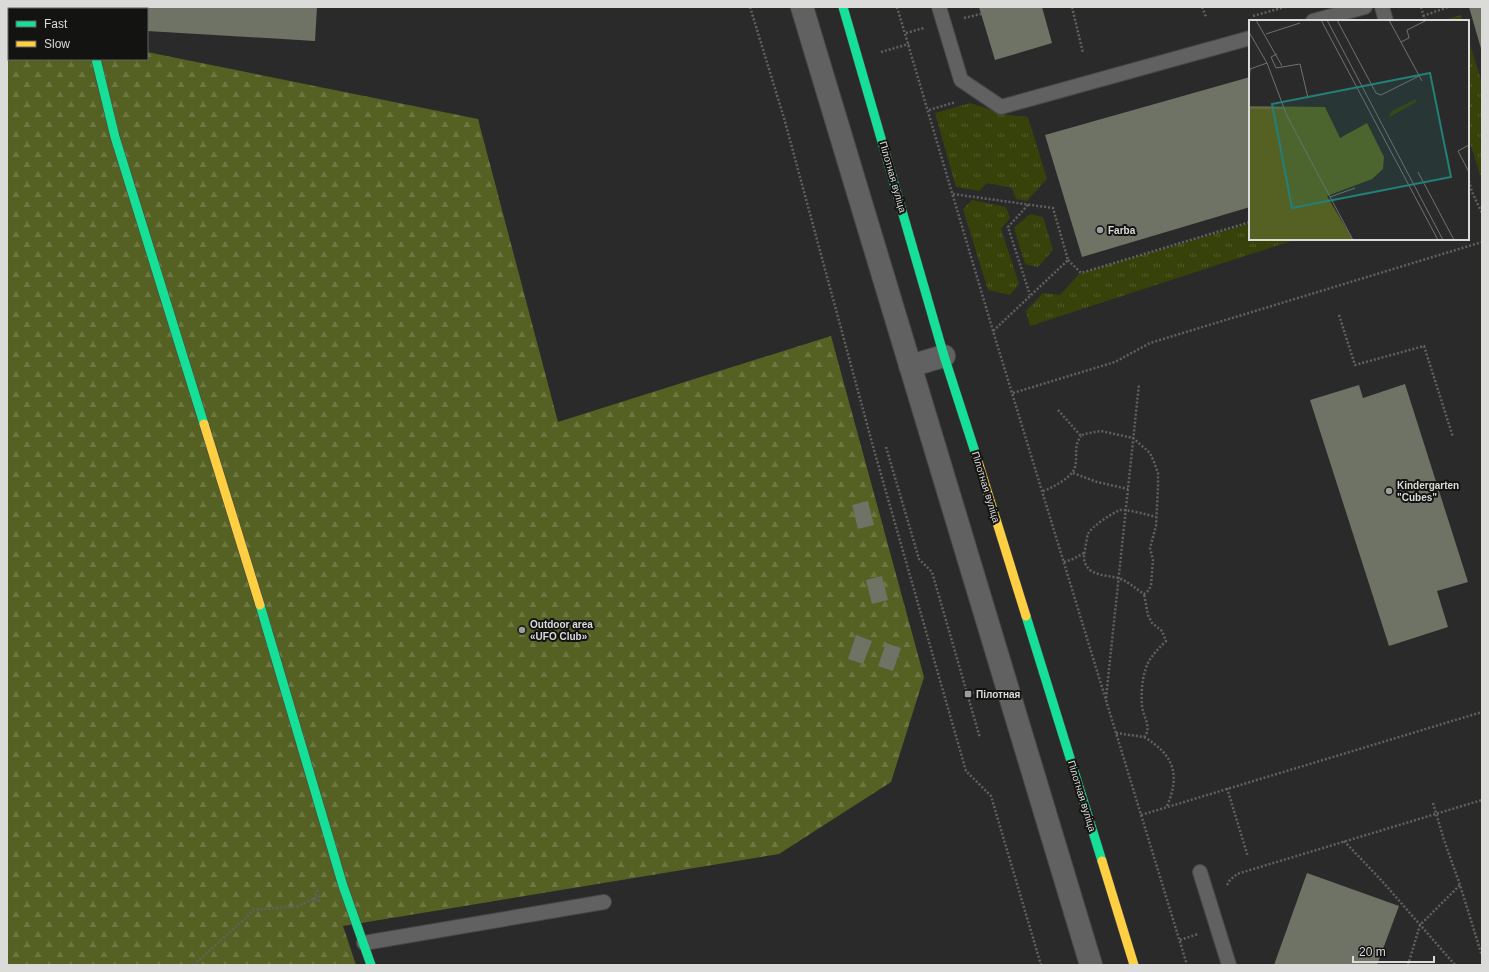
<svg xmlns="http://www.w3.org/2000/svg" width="1489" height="972" viewBox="0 0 1489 972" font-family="Helvetica,sans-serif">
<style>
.grass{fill:url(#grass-tufts)}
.forest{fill:url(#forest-firs)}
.building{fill:#6f7365}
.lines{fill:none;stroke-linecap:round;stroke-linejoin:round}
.lane-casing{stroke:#474747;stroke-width:16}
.street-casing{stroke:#474747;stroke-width:24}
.fast-casing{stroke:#474747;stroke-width:10}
.slow-casing{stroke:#474747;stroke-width:10}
.path{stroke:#616161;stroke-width:2.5;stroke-dasharray:2 2;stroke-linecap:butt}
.lane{stroke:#616161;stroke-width:14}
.street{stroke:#616161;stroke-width:22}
.fast{stroke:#16e098;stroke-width:9}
.slow{stroke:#ffcf43;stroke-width:9}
.poi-dot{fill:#9d9d9c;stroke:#131312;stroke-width:1.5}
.labels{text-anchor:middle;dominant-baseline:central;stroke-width:4;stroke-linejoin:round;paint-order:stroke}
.street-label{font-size:10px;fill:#dbdbda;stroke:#131312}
.poi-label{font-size:10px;font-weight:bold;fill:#dbdbda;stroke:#131312;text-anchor:start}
.inset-road{fill:none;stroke:#717170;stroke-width:1}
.view{fill:#238079;fill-opacity:0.15;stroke:#238079;stroke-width:2}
.inset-edge{fill:none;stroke:#dbdbda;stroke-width:2}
</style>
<defs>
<pattern id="grass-tufts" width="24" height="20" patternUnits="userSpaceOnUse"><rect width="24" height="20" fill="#37410a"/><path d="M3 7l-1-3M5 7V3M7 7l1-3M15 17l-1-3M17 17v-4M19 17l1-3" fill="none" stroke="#535c2d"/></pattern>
<pattern id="forest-firs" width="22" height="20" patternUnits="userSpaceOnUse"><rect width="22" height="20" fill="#546123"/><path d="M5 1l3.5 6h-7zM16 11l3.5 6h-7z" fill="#6c7742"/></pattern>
</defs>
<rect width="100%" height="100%" fill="#2a2a2a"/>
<!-- grass -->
<path class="grass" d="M1461 15 1463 21H1441Z
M1468 38 1482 83V175H1480L1468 136Z
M970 103 1008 115 1028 117 1047 179 1027 201 1016 199 1012 188 987 183 979 191 956 187 935 113Z
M972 200 1006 207 1010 218 1001 229 1019 284 1010 295 988 290 963 209Z
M1030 214 1043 217 1053 250 1038 267 1025 264 1014 228Z
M1250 223V239H1297L1030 326 1026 311 1043 293 1060 295 1079 274Z"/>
<!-- forest -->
<path class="forest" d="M7 24H9V59H147V52L478 119 558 422 831 336 924 677 891 782 779 854 343 926 356 965H7Z"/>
<!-- building -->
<path class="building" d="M109 7H317L315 41 147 31V9H109Z
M979 7H1042L1052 43 995 60Z
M1469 7H1482V52Z
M1250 77V207L1082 257 1045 135Z
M1405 384 1468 582 1437 591 1448 627 1389 646 1310 400 1359 385 1363 398Z
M868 501 874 525 858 529 852 505Z
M882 576 888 600 872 604 866 580Z
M856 635 872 641 863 664 848 659Z
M886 643 901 648 893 671 878 666Z
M1307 873 1399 906 1377 965H1274Z"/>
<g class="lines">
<defs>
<path id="lane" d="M939 7 961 80 1001 107 1250 38
M1382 7 1386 21
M1313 21 1365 7
M7 40H9
M1200 872 1229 965
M364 943 604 902"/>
<path id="street" d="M81 7 82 9
M802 7 1091 965
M910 366 944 356"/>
<path id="fast" d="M843 7 944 356 976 455
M96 59 115 137 204 424
M260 605 343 886 371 965
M1026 616 1102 861"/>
<path id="slow" d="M204 424 260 605
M976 455 1026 616
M1102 861 1134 965"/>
</defs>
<!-- lane casing -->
<use href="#lane" class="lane-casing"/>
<!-- street casing -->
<use href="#street" class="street-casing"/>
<!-- fast casing -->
<use href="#fast" class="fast-casing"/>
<!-- slow casing -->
<use href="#slow" class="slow-casing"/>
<!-- path -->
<path class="path" d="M750 7 784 118 874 450 966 771 991 796 1041 965
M897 7 993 331 1187 965
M1072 7 1083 53
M1202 7 1206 17
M1421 7 1425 21
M1253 16 1285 7
M1423 16 1448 7
M964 18 981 14
M906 33 924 28
M881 52 909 44
M929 110 956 102
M1468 177 1472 192 1482 213
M953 194 1053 208 1068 260 993 331
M1028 205 1008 227 1030 295
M1068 260 1081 273 1250 222
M1339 315 1355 365 1424 346 1453 437
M1013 393 1115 362 1150 343 1482 242
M1058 410 1081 436 1084 434 1101 431 1133 438 1150 453 1154 462 1158 473V487L1156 526 1150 548 1153 560 1151 585 1149 590 1144 594C1136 589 1130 583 1121 579 1111 575 1098 577 1089 569 1081 561 1085 553 1086 543 1087 540 1087 536 1088 534 1091 527 1112 513 1120 510 1126 509 1149 515 1156 517
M886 447 919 559 932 572 980 738
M1073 473 1097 482 1128 489
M1043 491C1052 488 1073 477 1075 467 1078 455 1073 447 1081 436
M1064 562 1073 559 1084 553
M968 694 983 689
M1106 698 1139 384
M1116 733 1144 737C1153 728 1142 715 1142 705 1141 694 1142 681 1145 671 1148 659 1157 650 1166 641L1162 631 1152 623 1148 615 1144 594
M1144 737C1173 754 1181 774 1167 806
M1227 788 1248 857
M1433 803 1444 840 1460 885 1482 956
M1141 815 1482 712
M1344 841 1382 881 1455 965
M1227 885 1230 880 1237 874 1482 800
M318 890 313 900 321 901
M1180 940 1198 934
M194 965 254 910 298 906 320 896
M1408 965 1420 925 1460 885"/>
<!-- lane -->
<use href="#lane" class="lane"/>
<!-- street -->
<use href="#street" class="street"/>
<!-- fast -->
<use href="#fast" class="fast"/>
<!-- slow -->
<use href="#slow" class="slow"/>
</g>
<!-- markers -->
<g class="poi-dot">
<circle cx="1100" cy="230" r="4"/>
<circle cx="1389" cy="491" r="4"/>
<circle cx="522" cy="630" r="4"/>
<rect x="964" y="690" width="8" height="8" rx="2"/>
</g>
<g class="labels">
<!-- street labels -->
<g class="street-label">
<text transform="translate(893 177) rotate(74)">Пілотная вуліца</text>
<text transform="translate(986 487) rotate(73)">Пілотная вуліца</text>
<text transform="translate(1082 796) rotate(73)">Пілотная вуліца</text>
</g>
<!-- poi labels -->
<g class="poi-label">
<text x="1108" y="230">Farba</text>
<text x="1397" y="485">Kindergarten<tspan x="1397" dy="12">"Cubes"</tspan></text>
<text x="530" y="624">Outdoor area<tspan x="530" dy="12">«UFO Club»</tspan></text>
<text x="976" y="694">Пілотная</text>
</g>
</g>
<!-- overview -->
<g transform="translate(1249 20)">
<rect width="220" height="220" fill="#2a2a2a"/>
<path d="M167 79V82L139 98 143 91Z" fill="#37410a"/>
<path d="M0 86 76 87 91 118 118 103 135 137 134 149 123 159 78 176 104 220H0Z" fill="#546123"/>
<path class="inset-road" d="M7 0 33 46M72 0 189 220M78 0 194 220M88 0 127 73 132 75 170 56M140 0 173 61M0 12 18 43 38 96 104 220M17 14 51 3M152 22 160 18 158 10 178 0M28 34 22 37 27 48 51 44 59 78M0 65 1 49 18 43M0 88H34M220 125 209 131 220 152M169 152 205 220M81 177 106 168"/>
<path class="view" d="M181 53 202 157 43 188 23 84Z"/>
<rect width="220" height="220" class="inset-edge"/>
</g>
<!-- border -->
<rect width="1489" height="972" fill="none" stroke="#dbdbda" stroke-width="16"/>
<!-- legend -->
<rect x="8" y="8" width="140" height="52" fill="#131312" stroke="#636362"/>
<rect x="16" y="21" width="20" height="6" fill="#16e098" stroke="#636362"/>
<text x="44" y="28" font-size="12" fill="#dbdbda">Fast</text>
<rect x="16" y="41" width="20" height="6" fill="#ffcf43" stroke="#636362"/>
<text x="44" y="48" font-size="12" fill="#dbdbda">Slow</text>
<!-- scale -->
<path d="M1353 956v6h81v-6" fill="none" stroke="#dbdbda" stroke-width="2"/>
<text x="1359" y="956" font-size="12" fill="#dbdbda" stroke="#131312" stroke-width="3" paint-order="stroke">20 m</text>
</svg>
